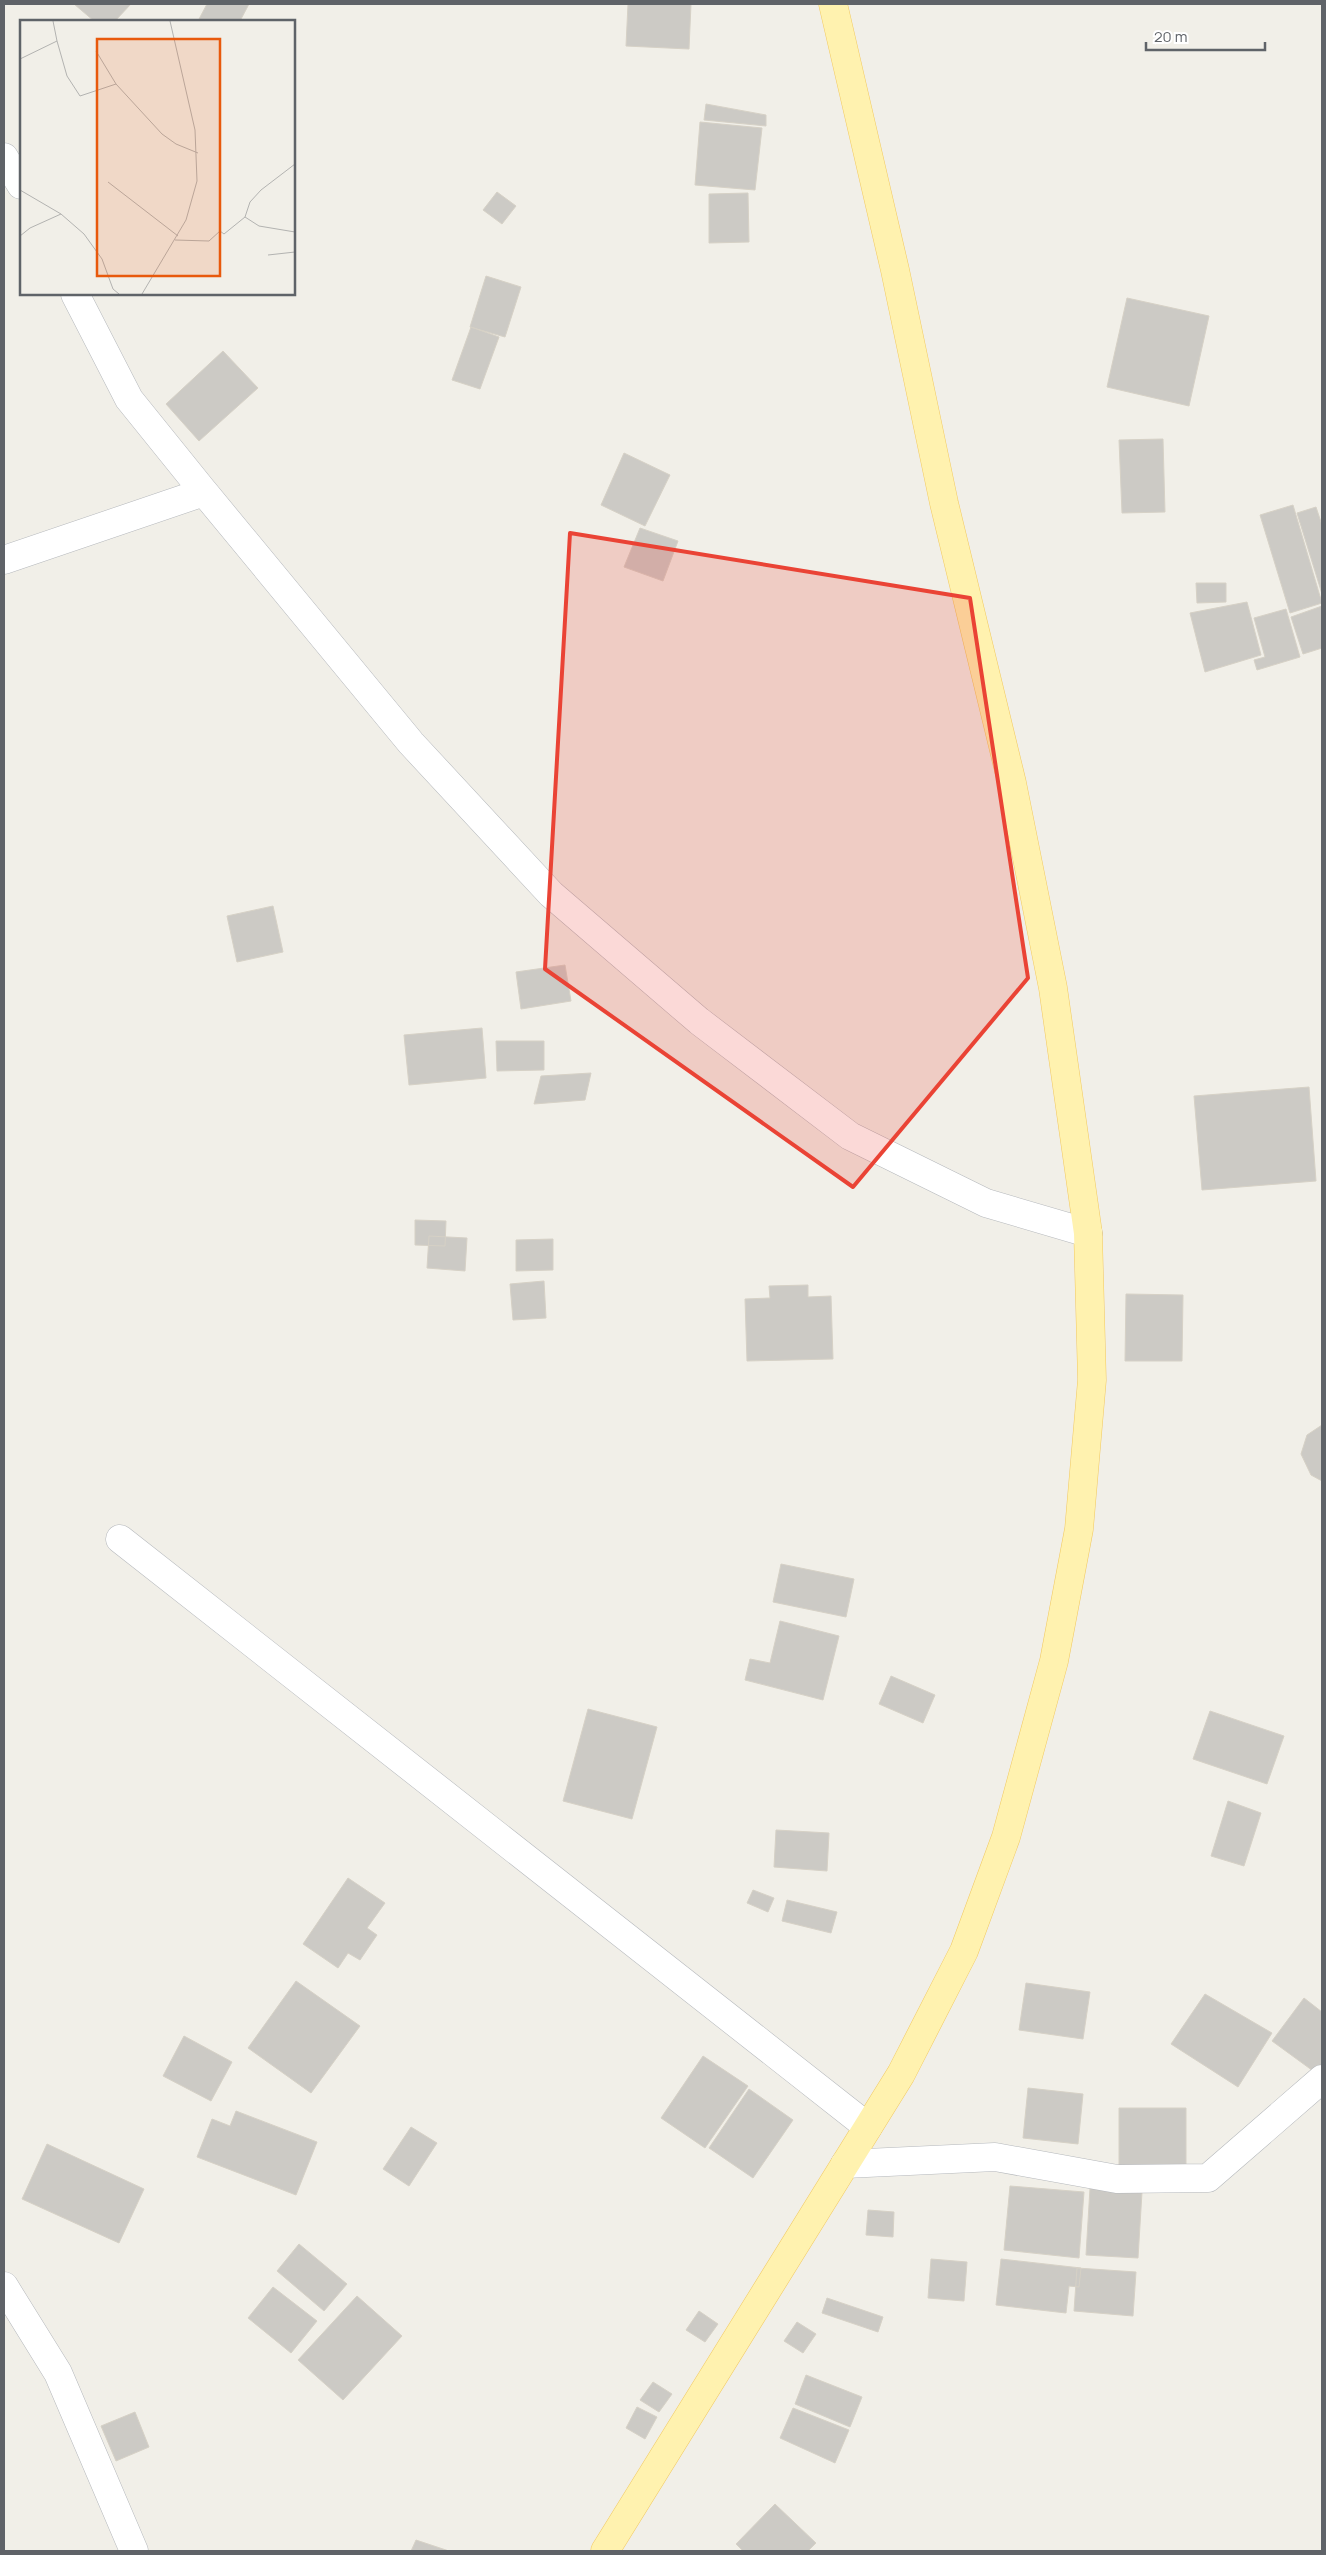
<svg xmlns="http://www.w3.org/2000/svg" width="1326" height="2555" viewBox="0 0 1326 2555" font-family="Manrope,sans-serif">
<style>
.building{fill:#cccac5;stroke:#d6d1c6}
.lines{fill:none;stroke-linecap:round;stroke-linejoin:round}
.minor-casing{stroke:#b5b8bc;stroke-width:29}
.major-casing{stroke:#f2c960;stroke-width:29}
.minor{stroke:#fff;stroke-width:28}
.major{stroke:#fff2af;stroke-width:28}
.marked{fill:#ea4335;fill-opacity:0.2;stroke:#ea4335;stroke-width:4;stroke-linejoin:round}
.inset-road{fill:none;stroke:#b3b3b1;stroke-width:1}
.view{fill:#e8590c;fill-opacity:0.15;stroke:#e8590c;stroke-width:2.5}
.inset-edge{fill:none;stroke:#5f6368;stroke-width:2.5}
</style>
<rect width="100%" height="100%" fill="#f1efe8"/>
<!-- building -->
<path class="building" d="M74 4H131L115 21H94Z
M207 4H249L240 21H198Z
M628 4H691L689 49 626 46Z
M706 104 766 115V126L704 120Z
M700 122 762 128 755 190 695 185Z
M497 192 516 206 502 224 483 210Z
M748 193 749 242 709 243V194Z
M486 276 521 287 505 337 470 327Z
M1127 298 1209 316 1189 406 1107 387Z
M471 327 499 337 480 389 452 380Z
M223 351 258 388 199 441 166 404Z
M1163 439 1165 512 1122 513 1119 440Z
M624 453 670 475 645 526 601 505Z
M1293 505 1322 603 1290 613 1260 515Z
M1316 507 1322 525V594L1297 513Z
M640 528 678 541 663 581 624 567Z
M1196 583H1226V602L1197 603Z
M1247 602 1261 655 1205 672 1190 613Z
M1322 606V648L1303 654 1291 617Z
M1286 609 1300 657 1257 670 1254 660 1265 657 1254 618Z
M273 906 283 952 237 962 227 916Z
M565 965 571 1001 521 1009 516 972Z
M482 1028 486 1078 409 1085 404 1035Z
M496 1041H544V1070L497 1071Z
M591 1073 585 1100 534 1104 541 1076Z
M1309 1087 1316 1181 1202 1190 1194 1096Z
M415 1220 446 1221 445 1246 415 1245Z
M429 1236 467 1238 465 1271 427 1268Z
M553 1239V1270L516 1271V1240Z
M544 1281 546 1318 513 1320 510 1284Z
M808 1285V1297L831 1296 833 1359 747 1361 745 1299 770 1298 769 1286Z
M1126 1294 1183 1295 1182 1361H1125Z
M1322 1425V1481L1311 1475 1301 1454 1307 1435Z
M781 1564 854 1579 846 1617 773 1602Z
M780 1621 839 1636 823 1700 745 1680 750 1659 770 1663Z
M891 1676 935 1695 923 1723 879 1704Z
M588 1709 657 1727 632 1819 563 1801Z
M1210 1711 1284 1736 1267 1784 1193 1759Z
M1228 1801 1261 1813 1244 1866 1211 1856Z
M776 1830 829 1833 827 1871 774 1867Z
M348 1878 385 1903 367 1928 377 1935 360 1960 348 1953 338 1968 303 1944Z
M753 1890 774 1898 768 1912 747 1903Z
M787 1900 837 1912 831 1933 782 1921Z
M296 1981 360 2026 311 2093 248 2048Z
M1026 1983 1090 1992 1083 2039 1019 2030Z
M1205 1994 1272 2033 1238 2087 1171 2044Z
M1304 1998 1322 2012V2072L1320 2076 1272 2041Z
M184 2036 232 2062 211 2101 163 2076Z
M703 2056 748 2086 705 2148 661 2118Z
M1028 2088 1083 2094 1078 2144 1023 2138Z
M749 2089 793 2120 753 2178 709 2148Z
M1119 2108H1186V2167H1119Z
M236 2111 317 2142 296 2195 197 2157 212 2119 230 2126Z
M411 2127 437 2143 409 2186 383 2169Z
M47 2144 144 2189 119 2243 22 2199Z
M1010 2186 1084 2192 1079 2258 1004 2250Z
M1090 2188 1142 2192 1138 2258 1086 2255Z
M868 2210 894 2212 893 2237 866 2235Z
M299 2244 347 2284 324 2311 277 2271Z
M931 2259 967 2262 964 2301 928 2298Z
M1001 2259 1081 2268 1079 2287 1069 2286 1066 2313 996 2305Z
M1077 2268 1136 2272 1133 2316 1074 2311Z
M273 2287 317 2321 291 2353 248 2318Z
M357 2296 402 2336 343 2400 298 2360Z
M827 2298 883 2317 878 2332 822 2313Z
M699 2311 718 2324 705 2342 686 2330Z
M797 2322 816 2334 803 2353 784 2341Z
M806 2375 862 2397 850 2427 795 2404Z
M653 2382 672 2394 659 2412 640 2400Z
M637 2407 657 2417 645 2439 626 2428Z
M793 2408 849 2430 835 2463 780 2438Z
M135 2412 149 2447 116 2461 101 2426Z
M775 2504 816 2543 808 2551H743L736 2544Z
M416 2540 449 2551H411Z"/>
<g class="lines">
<defs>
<path id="minor" d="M4 157 21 185
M75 294 129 399 204 492
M4 560 204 492 411 743 551 894 699 1021 850 1136 986 1203 1088 1233
M120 1539 868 2127
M845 2164 995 2157 1117 2179 1208 2178 1322 2079
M4 2286 58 2373 134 2551"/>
<path id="major" d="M605 2551 901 2074 964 1951 1006 1837 1054 1661 1079 1529 1092 1380 1088 1233 1053 988 1012 783 944 503 895 270 833 4"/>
</defs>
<!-- minor casing -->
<use href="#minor" class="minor-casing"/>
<!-- major casing -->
<use href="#major" class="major-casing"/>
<!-- minor -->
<use href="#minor" class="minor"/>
<!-- major -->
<use href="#major" class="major"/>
</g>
<!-- marked area -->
<path class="marked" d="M570 533 970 598 1028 978 853 1187 545 969Z"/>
<!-- overview -->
<g transform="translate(20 20)">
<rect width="275" height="275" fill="#f1efe8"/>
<path class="inset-road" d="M33 1 37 21M76 31 96 64M0 39 37 21 47 56 60 76 96 64 142 114 156 124 178 133M88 162 158 216M0 170 41 194 64 214 82 239 93 269 99 274M225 197 239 206 275 212M0 216 10 208 41 194M155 220 189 221 200 211 204 214 225 197 230 182 241 170 275 144M248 235 275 232M122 274 166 200 177 161 175 110 150 1"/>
<path class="view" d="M77 19H200V256H77Z"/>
<rect width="275" height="275" class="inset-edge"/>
</g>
<!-- border -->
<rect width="1326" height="2555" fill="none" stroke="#5f6368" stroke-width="10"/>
<!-- scale -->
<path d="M1146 42v8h119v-8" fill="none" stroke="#5f6368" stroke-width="2.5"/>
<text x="1154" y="42" font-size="15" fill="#5f6368" stroke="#ffffff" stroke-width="4" paint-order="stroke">20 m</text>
</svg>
